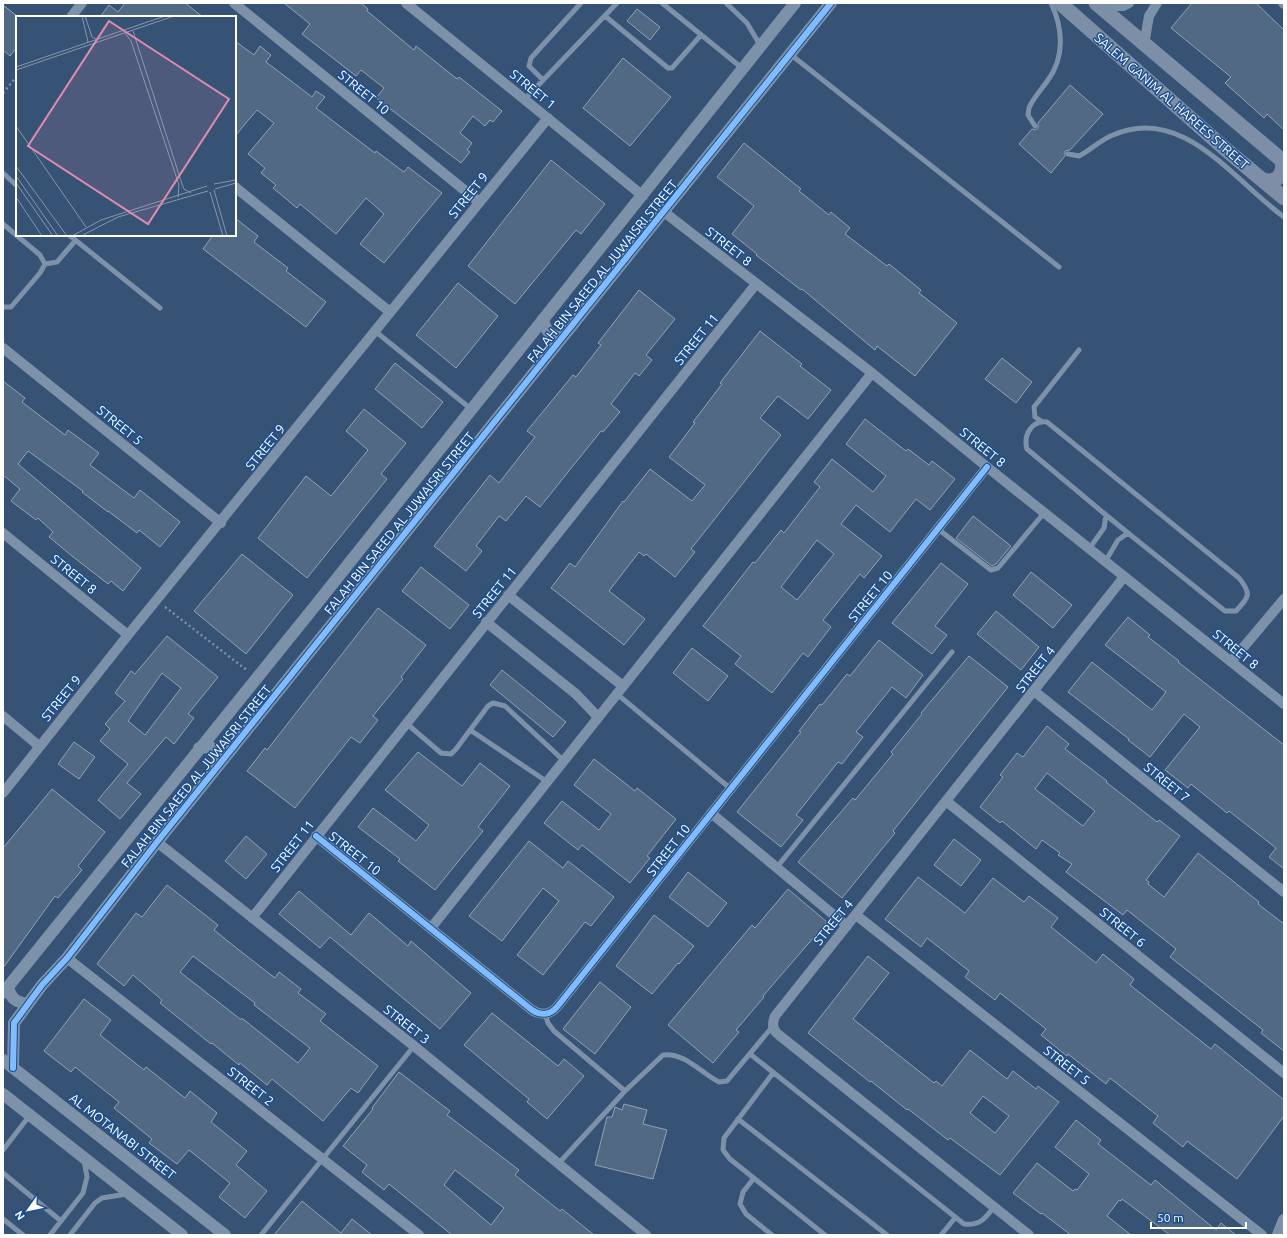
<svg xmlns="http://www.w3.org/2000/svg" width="1287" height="1238" viewBox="0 0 1287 1238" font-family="Ubuntu,sans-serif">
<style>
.building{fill:#526984;stroke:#92a2b6;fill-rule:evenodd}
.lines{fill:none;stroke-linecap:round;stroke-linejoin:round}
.path{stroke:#7d92a8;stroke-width:2.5;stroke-dasharray:2 3;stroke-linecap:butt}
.service{stroke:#7d92a8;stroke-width:5}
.minor{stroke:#7d92a8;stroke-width:10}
.tertiary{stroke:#7d92a8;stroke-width:12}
.primary{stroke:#7d8ea7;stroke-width:15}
.cycleway-casing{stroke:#1b4f8f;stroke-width:8}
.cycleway{stroke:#80bcff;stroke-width:6}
.labels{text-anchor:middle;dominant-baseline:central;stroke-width:3;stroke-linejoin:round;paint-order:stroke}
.street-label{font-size:13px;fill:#fff;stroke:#1b4f8f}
.inset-road{fill:none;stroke:#8697ac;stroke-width:1}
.view{fill:#e08cad;fill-opacity:0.15;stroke:#e08cad;stroke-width:2}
.inset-edge{fill:none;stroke:#fff;stroke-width:2}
</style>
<rect width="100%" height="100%" fill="#365274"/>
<!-- building -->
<path class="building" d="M125 3H185L203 17H100L109 5 118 12Z
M284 3H361L368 9 367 11 414 50 416 46 457 79 459 77 502 111 493 122 490 120 485 126 473 116 460 133 472 143 467 150 470 152 461 163 376 98 384 88 361 70 356 76 302 34 310 24Z
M1192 3H1256L1284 30V130L1267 114 1264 118 1225 83 1231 77 1171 28Z
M3 5 17 16V47L10 56 3 50Z
M637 9 660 27 650 40 627 21Z
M235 41 254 55 260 46 271 55 266 62 295 84 312 97 316 91 325 97 316 108 375 153 376 151 404 172 408 167 442 193 384 263 360 244 384 214 366 198 336 234 300 204 297 208 273 188 276 185 261 173 265 168 248 154 274 123 257 110 235 136Z
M623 58 671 97 630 146 583 108Z
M1070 85 1103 114 1070 150 1065 151V156L1051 173 1019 144 1032 129 1036 130 1038 128V123Z
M744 143 801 189 799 191 829 215 831 212 850 228 845 234 887 266 889 264 921 290 919 293 957 323 915 376 877 346 875 350 802 289 801 290 756 255 757 254 732 234 754 206 717 177Z
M551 160 605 204 581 234 576 230 515 304 468 266Z
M235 218 258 236 254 242 288 268 286 271 326 302 306 327 203 249 213 235H235Z
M458 283 498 316 456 368 416 335Z
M639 290 675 319 646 355 652 360 639 376 635 373 611 404 620 412 603 432 601 431 540 507 526 496 506 521 499 516 476 546 482 551 466 571 434 546 490 475 499 483 535 437 527 431 573 375 576 377 601 345 598 343Z
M760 331 802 364 800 366 831 390 808 419 778 396 760 418 781 435 691 549 695 552 675 577 646 554 644 556 639 552 609 591 645 619 624 645 551 588 570 563 575 567 623 501 624 502 650 469 692 501 705 485 669 457 695 423 693 422 722 384 720 383Z
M1002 358 1032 382 1016 403 985 379Z
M395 363 443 402 422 428 375 389Z
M3 381 25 398 22 402 65 435 68 430 99 453 90 465 134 498 140 490 180 522 160 547 139 530 137 533 108 511V512L82 492 83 491 28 451 18 464 141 568 123 591 111 581 108 584 72 556 49 537 53 532 38 518 36 520 11 501 20 489 3 475Z
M364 409 406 443 381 474 387 479 307 578 258 538 306 476 331 496 368 450 346 431Z
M865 419 906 451 908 449 929 465 932 461 955 479 930 510 916 499 890 532 856 505 841 524 882 556 864 578 860 574 823 620 831 627 808 657 803 653 772 693 735 664 741 656 703 626 753 562 755 563 781 530 784 533 820 487 814 482 832 459 873 492 886 476 846 444ZM817 540 834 554 797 600 781 587Z
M973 516 1011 546 996 564 992 566 956 538Z
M242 554 293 595 246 654 194 611Z
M941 563 968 584 935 626 947 635 932 654 892 623Z
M421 567 469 605 450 629 402 591Z
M1031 572 1072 605 1053 628 1013 595Z
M378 608 426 645 401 677 403 679 373 716 378 720 360 743 351 737 295 808 247 771 265 748 267 750Z
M996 611 1039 647 1021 670 977 634Z
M1128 617 1150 635 1148 637 1179 661 1178 662 1284 745V869L1269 857 1276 848 1229 811 1227 813 1191 784 1188 788 1165 770 1200 727 1184 714 1150 757 1128 740 1129 739 1068 692 1092 662 1152 710 1166 692 1105 645Z
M167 636 218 677 188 714 194 718 174 744 166 737 127 783 141 794 120 819 98 800 128 764 100 741 110 729 105 724 125 701 115 693 131 671 135 674ZM162 673 181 688 145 735 128 721Z
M879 640 923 675 906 698 892 687 856 732 863 737 842 764 838 762 796 815 803 820 781 847 737 812 801 732 799 731 820 704 822 705 847 674 850 676Z
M692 648 728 676 708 701 673 673Z
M969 656 1008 687 893 831 895 833 842 898 798 862 853 798 855 800 893 754 891 752 922 714 921 713Z
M502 670 566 722 553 737 490 685Z
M1047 726 1069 744 1065 749 1107 781 1106 782 1157 822 1159 820 1180 836 1146 880 1149 882 1148 884 1164 897 1198 853 1259 902 1258 904 1284 924V1051L1261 1033 1263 1030 1170 957 1176 949 1127 910 1123 915 1066 872 1072 864 1058 855 1060 853 1042 840 1036 849 1002 821 1000 823 980 807 1003 777 1000 775 1017 753 1023 757ZM1047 773 1095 811 1083 826 1035 789Z
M74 742 95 757 79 779 58 764Z
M418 752 462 786 480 763 510 786 478 827 483 831 435 890 398 861 400 859 358 827 373 808 416 841 429 825 385 790Z
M594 759 635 791 637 788 676 819 647 856 650 858 630 883 582 845 578 850 544 823 562 801 599 830 611 814 574 785Z
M52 789 105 832 78 866 82 870 58 898 55 896 3 968V848Z
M246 836 267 854 246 879 225 861Z
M954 839 981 860 961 886 934 865Z
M529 841 563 868 568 861 614 897 591 926 585 922 543 975 517 955 559 901 543 888 502 941 469 916Z
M688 872 727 903 708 927 669 897Z
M918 877 965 913 993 878 1024 902 1029 896 1058 918 1051 927 1096 963 1103 954 1134 979 1130 985 1211 1049 1215 1044 1284 1100V1116L1237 1179 1187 1141 1183 1147 1153 1123 1158 1116 1110 1078 1106 1084 1068 1054 1067 1056 1041 1035 1046 1029 1000 993 995 1000 965 977 969 971 927 938 921 947 885 919Z
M167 885 218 925 214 930 239 950 275 978 279 972 301 989 298 993 326 1014 320 1021 378 1066 358 1093 351 1088 323 1121 272 1079 267 1085 240 1063 239 1065 212 1043 211 1044 160 1003 162 1000 133 975 124 986 97 964 136 913 142 917ZM193 956 255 1003 254 1005 310 1048 298 1063 243 1019H240L180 972Z
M788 889 827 922 763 996 764 997 736 1030 739 1032 713 1063 668 1025 752 925 755 928Z
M299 891 351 935 369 913 408 946 411 941 471 993 440 1029 330 937 320 948 279 914Z
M654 915 694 946 679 964 678 963 652 994 616 966Z
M868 956 889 973 853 1019 934 1083 936 1081 942 1086 970 1050 1007 1079 1013 1071 1036 1089 1038 1086 1059 1102 1000 1175 950 1138 948 1140 908 1109 907 1110 871 1081 870 1082 808 1033ZM983 1096 1009 1116 995 1133 970 1113Z
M600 982 631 1007 595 1054 563 1029Z
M84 999 111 1020 100 1035 144 1070 146 1067 185 1098 190 1091 217 1113 211 1122 247 1151 236 1165 267 1191 245 1218 219 1197 230 1183 189 1150 177 1164 149 1143 152 1139 114 1108 119 1102 75 1067 71 1072 44 1051Z
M492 1013 558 1066 564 1059 584 1076 547 1119 527 1102 529 1099 464 1045Z
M399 1072 450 1111 447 1115 519 1170 515 1175 560 1211 562 1209 594 1235H452L389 1184 384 1190 362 1172 367 1165 343 1146 373 1109 372 1108ZM455 1170 504 1208 491 1225 444 1185Z
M624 1104 647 1110 643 1124 667 1130 653 1179 595 1165 607 1117H612L615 1107 622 1110Z
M1076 1120 1101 1140 1098 1144 1151 1185 1155 1180 1216 1230 1221 1223 1236 1235H1170L1122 1199 1121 1201 1119 1200 1107 1216 1131 1235H1071L1042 1213 1041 1214 1013 1193 1037 1163 1073 1191 1075 1189 1077 1190 1089 1174 1055 1147Z
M302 1201 341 1233 352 1219 372 1235H274Z"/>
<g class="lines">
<!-- path -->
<path class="path" d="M3 93 17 76
M165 607 248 671"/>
<!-- service -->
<path class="service" d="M662 3 742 68
M726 3 747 23 760 45
M605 16 668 68H672L701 35
M790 54 1059 267
M543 80 529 66 531 58 581 3
M525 99 617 3
M1035 126 1028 115 1029 108C1033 98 1042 89 1048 80 1065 57 1063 28 1051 3
M1068 154 1079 156C1091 150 1100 140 1113 135 1183 104 1234 181 1284 217
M3 173 17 186
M3 224 40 255 45 264 40 273 11 307H3
M69 235 160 308
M45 264 57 262 75 241
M375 331 471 409
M1041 421 1035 417 1034 407 1079 350
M1106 515 1128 533
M938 529 991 570 998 568 1044 513
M1089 549 1104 528 1106 515 1027 449C1023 435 1032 420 1047 422L1239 578C1252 594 1249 597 1236 611H1225L1128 533 1118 540 1105 562
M617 694 731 789
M406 723 441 753 451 754 456 749 488 706 493 703 505 706 563 760
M470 730 546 781
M777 867 952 652
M545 1014 548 1023 554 1031 625 1091 559 1163
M750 1054 964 1224C979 1226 985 1219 994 1207
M773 1073 724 1138 723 1150 730 1159 825 1235
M625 1091 663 1055C684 1052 701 1073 719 1082L727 1081 773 1026
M738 1119 887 1235
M3 1150 30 1115
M3 1173 61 1221
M754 1178 743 1192 740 1204 746 1214 772 1235
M3 1219 23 1235
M50 1235 83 1193 87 1177 84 1160
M70 1235 95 1203 102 1198 127 1194
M261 1235 414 1046
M941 1235 955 1218"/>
<!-- minor -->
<path class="minor" d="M234 3 479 202
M406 3 643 196
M1283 3 1284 4
M1100 6H1123L1129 3
M71 17 82 3
M1144 45 1149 16 1157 3
M235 187 390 312
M664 212 872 373 987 467 1284 704
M3 348 221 523
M3 533 128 635
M508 595 623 686
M486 622 576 694 598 717
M1231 662 1284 599
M1034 691 1284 892
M3 716 39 746
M3 793 128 635 548 118
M946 801 1284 1073
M711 813 847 926
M316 836 532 1010C541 1016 550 1015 557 1007L987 467
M157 842 414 1046 646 1235
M856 915 1262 1235
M252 918 756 284
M431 928 872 373
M67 958 419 1235
M1029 1235 779 1035C772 1030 772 1023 775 1016L1124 577"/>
<!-- tertiary -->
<path class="tertiary" d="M543 319C546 332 549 335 562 338
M199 748 210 747 216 751 218 759 216 768
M8 988C12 1000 16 1002 28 1004
M3 993 315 606 795 3
M3 1060 225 1235
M13 1068 14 1023 42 985 67 958 157 842 831 3
M3 1094 182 1235
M1278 1235 1284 1220"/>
<!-- primary -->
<path class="primary" d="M1060 3 1224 148 1284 198
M1096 3 1284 162
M1263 180C1277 184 1285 174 1282 160"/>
<defs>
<path id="cycleway" d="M316 836 532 1010C541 1016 550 1015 557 1007L987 467
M13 1068 14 1023 42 985 67 958 157 842 831 3"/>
</defs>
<!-- cycleway casing -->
<use href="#cycleway" class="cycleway-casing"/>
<!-- cycleway -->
<use href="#cycleway" class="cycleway"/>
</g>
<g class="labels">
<!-- street labels -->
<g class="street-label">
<text transform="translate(533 89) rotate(39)">STREET 1</text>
<text transform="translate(364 92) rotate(39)">STREET 10</text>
<text transform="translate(1172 101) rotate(41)">SALEM GANIM AL HAREES STREET</text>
<text transform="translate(468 195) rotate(-51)">STREET 9</text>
<text transform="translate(729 246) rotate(38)">STREET 8</text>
<text transform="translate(602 271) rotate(-51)">FALAH BIN SAEED AL JUWAISRI STREET</text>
<text transform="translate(696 339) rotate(-51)">STREET 11</text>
<text transform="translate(120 425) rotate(39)">STREET 5</text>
<text transform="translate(265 447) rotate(-51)">STREET 9</text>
<text transform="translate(983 447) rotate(39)">STREET 8</text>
<text transform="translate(399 523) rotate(-51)">FALAH BIN SAEED AL JUWAISRI STREET</text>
<text transform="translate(74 574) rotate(39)">STREET 8</text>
<text transform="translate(494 592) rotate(-51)">STREET 11</text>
<text transform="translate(870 596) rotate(-51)">STREET 10</text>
<text transform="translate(1236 649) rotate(39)">STREET 8</text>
<text transform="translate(1035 669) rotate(-52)">STREET 4</text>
<text transform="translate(61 698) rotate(-51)">STREET 9</text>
<text transform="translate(196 776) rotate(-51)">FALAH BIN SAEED AL JUWAISRI STREET</text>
<text transform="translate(1167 782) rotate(39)">STREET 7</text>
<text transform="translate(292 846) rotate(-52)">STREET 11</text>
<text transform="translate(668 850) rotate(-52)">STREET 10</text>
<text transform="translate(355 853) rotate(38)">STREET 10</text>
<text transform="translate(833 922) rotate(-51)">STREET 4</text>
<text transform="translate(1123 927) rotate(39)">STREET 6</text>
<text transform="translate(407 1024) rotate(38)">STREET 3</text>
<text transform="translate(1067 1065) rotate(38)">STREET 5</text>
<text transform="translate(251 1086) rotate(38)">STREET 2</text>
<text transform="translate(123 1136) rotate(38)">AL MOTANABI STREET</text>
</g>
</g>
<!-- overview -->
<g transform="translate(16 16)">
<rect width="220" height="220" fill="#365274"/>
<path class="inset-road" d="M66 0 72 26M69 0 76 21 80 23M117 15 166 168 168 173 175 177M109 17 115 25 163 169 162 181M0 51 149 0M0 54 158 0M0 110 70 211M0 150 51 220M0 160 42 220M0 167 37 220M198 168 220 164M199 173 220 167M198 174 211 220M194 176 207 220M0 181 26 220M56 220 85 204 191 170M65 220 102 201 192 175"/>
<path class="view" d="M93 5 213 83 132 208 12 130Z"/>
<rect width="220" height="220" class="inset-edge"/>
</g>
<!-- border -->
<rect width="1287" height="1238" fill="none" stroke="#ffffff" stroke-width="8"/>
<!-- north arrow -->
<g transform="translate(28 1210) rotate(237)" stroke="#1b4f8f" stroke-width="3" paint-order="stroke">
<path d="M0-3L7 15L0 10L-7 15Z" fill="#ffffff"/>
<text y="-6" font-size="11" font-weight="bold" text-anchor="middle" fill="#ffffff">N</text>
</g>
<!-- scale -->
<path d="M1151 1222v6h95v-6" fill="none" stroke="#ffffff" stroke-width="2"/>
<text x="1157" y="1222" font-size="12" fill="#ffffff" stroke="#1b4f8f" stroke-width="3" paint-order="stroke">50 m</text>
</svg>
